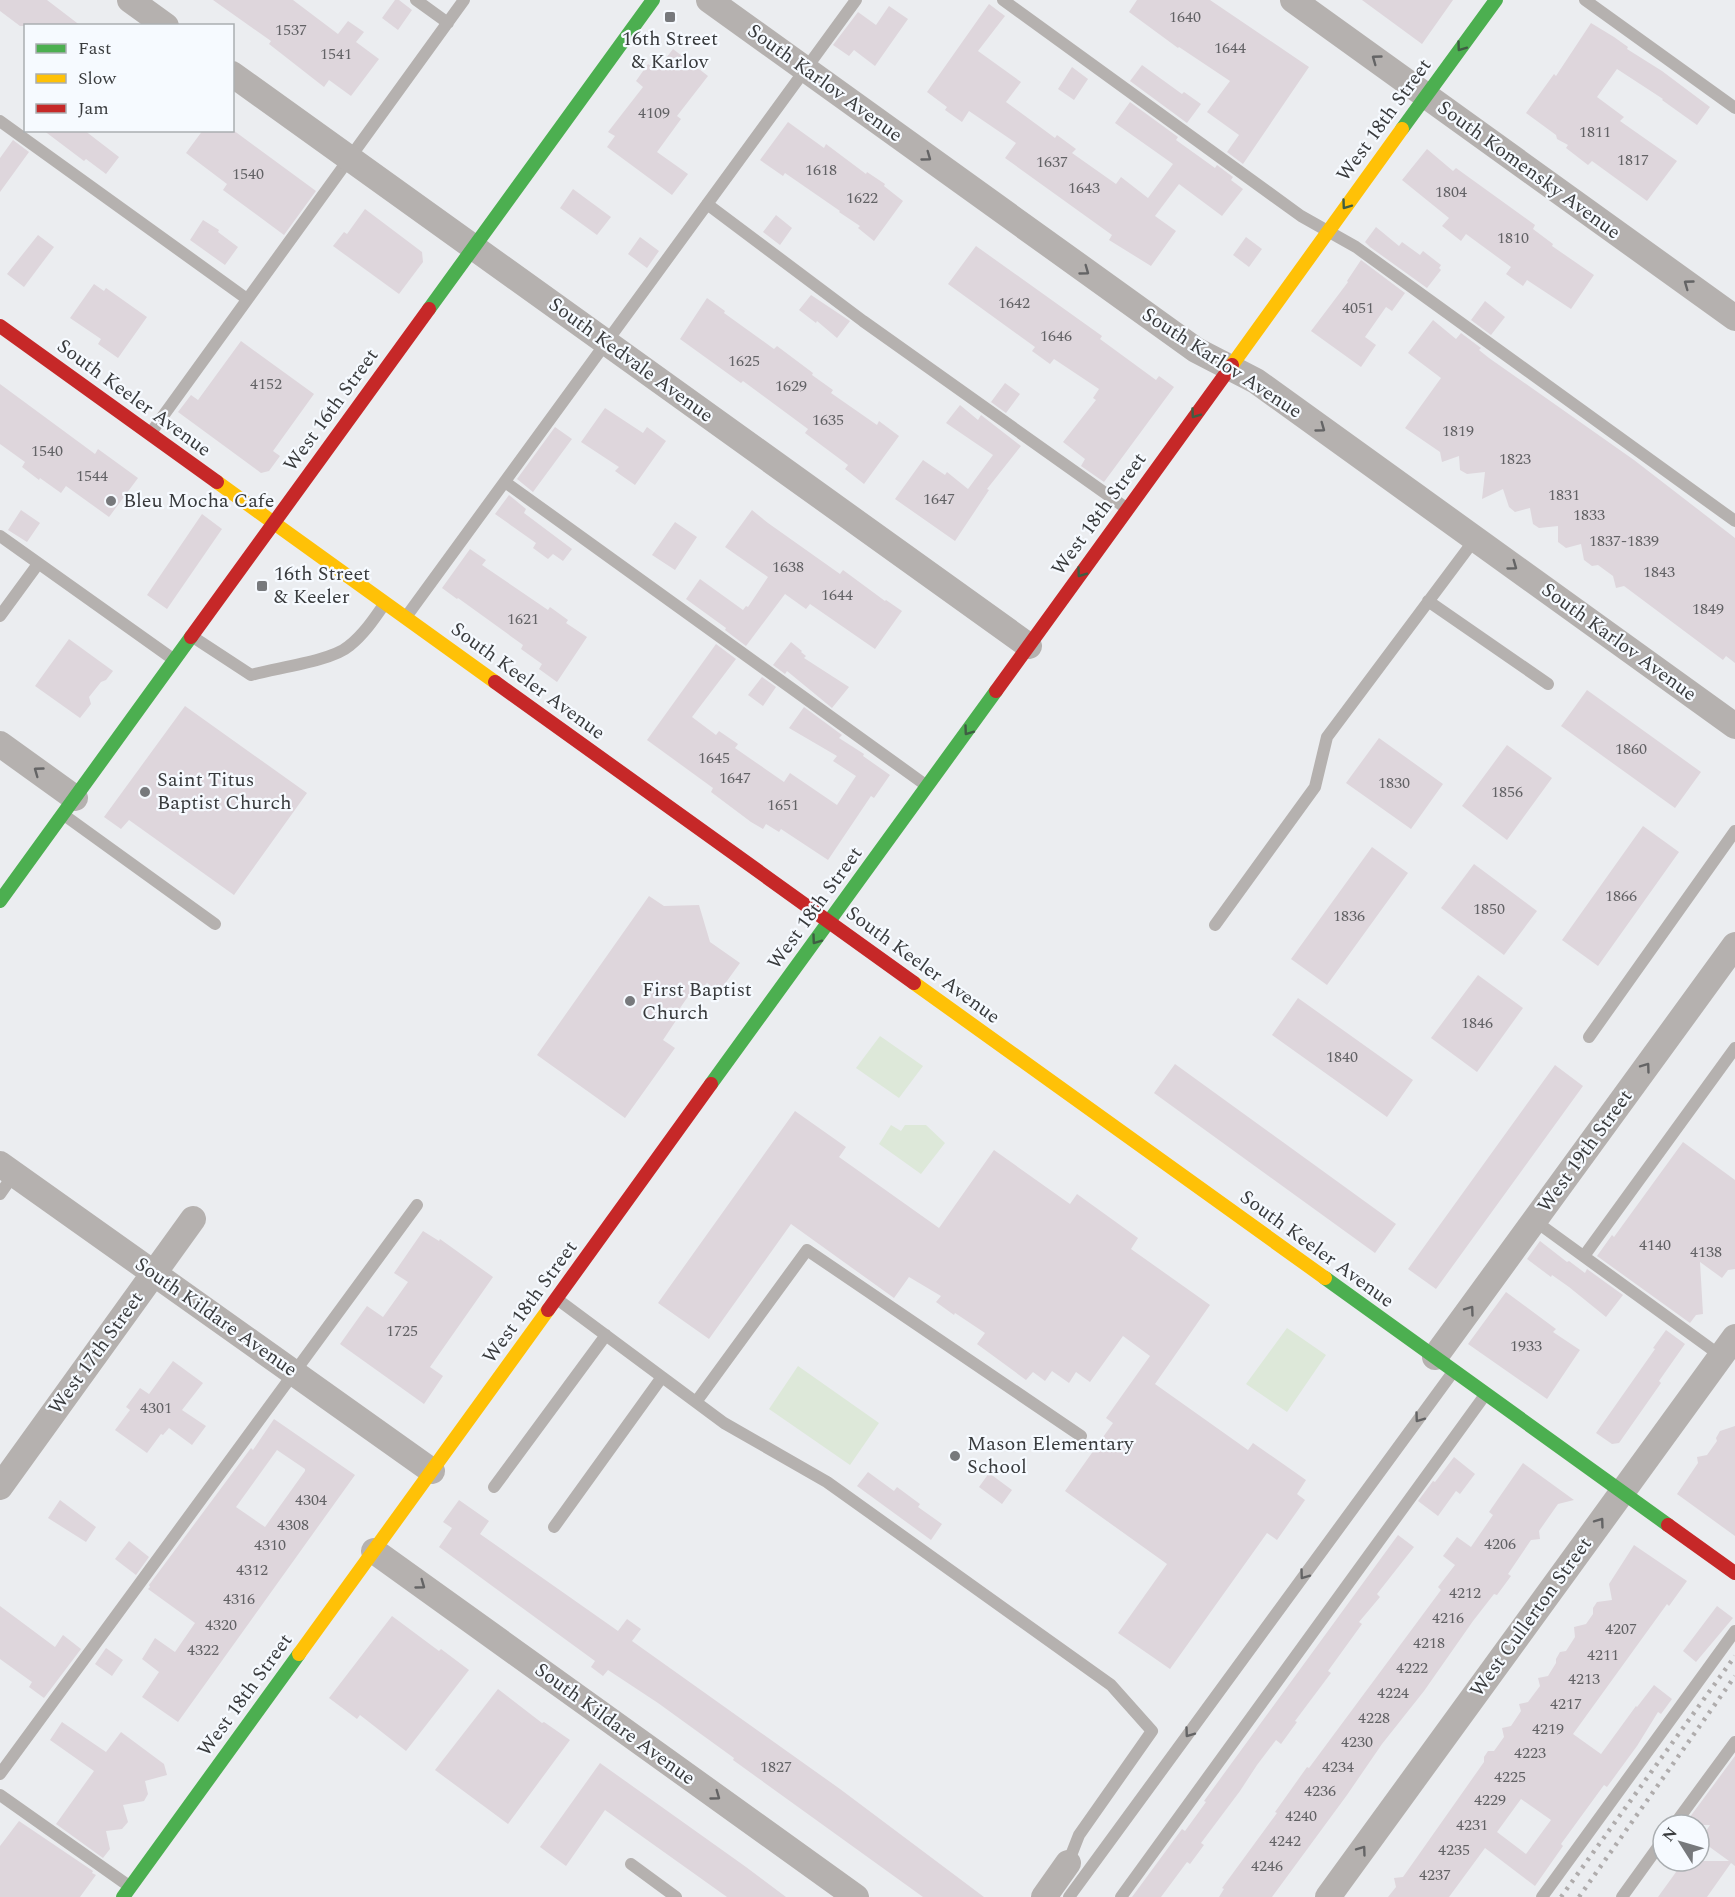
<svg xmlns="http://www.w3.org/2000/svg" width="1735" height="1897" viewBox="0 0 1735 1897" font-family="Spectral,serif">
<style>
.green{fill:#dde8d9}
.building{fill:#ded6dc;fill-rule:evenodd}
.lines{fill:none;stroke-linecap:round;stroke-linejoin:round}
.lane{stroke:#b5b1af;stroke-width:12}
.street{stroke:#b5b1af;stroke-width:26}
.fast{stroke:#4caf50;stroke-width:14}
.slow{stroke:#ffc107;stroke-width:14}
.jam{stroke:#c62828;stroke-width:14}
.rail{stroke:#afacac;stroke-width:4.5;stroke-dasharray:3 6;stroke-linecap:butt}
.oneway{stroke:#3f5e43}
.oneway2{stroke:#646465}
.poi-dot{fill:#77797c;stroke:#f6faff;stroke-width:2}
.labels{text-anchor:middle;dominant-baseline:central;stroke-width:4.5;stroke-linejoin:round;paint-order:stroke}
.number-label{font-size:16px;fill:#626265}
.poi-label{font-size:20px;fill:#393b3d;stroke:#f6faff;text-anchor:start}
.street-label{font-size:20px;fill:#393b3d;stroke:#f6faff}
</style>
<rect width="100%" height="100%" fill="#ebedf0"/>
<!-- green -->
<path class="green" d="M880 1036 923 1066 899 1098 856 1068Z
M891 1125 901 1131 905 1125H926L945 1143 921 1174 879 1144Z
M1287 1328 1326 1355 1287 1412 1246 1384Z
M798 1366 879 1423 850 1465 769 1409Z"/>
<!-- building -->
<path class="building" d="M0 0H47L81 26H20L0 11Z
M213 0H293L338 34 348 21 364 32 356 42 379 59 351 96 329 80 324 87 269 44 271 41Z
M395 0H399L412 10 398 30 382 18Z
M1137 0H1210L1309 67 1243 164 1227 152 1239 135 1207 112 1230 81 1179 47 1178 48 1129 12Z
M1362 0H1453L1422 44Z
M989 4 1005 16 978 51 1021 82 1006 102 1055 138 1057 135 1076 149 1072 153 1116 184 1121 177 1148 198 1173 164 1115 123 1130 102 1178 137 1176 140 1215 168 1217 165 1233 177 1231 180 1243 189 1222 216 1179 184 1155 216 1176 231 1151 266 1109 240 1112 235 1005 158 1016 143 969 111 962 122 945 110 947 107 927 92Z
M889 6 908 19 875 66 854 50 849 56 833 45 858 12 876 25Z
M1591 23 1614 37 1628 47 1627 49 1662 71 1710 107 1697 125 1662 100 1663 99 1617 69 1597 97 1624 117 1620 121 1677 161 1647 201 1592 161 1588 165 1566 148 1568 145 1557 139 1556 135 1526 113 1554 74 1556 76Z
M673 49 708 76 677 116 681 119 657 152 688 174 672 195 607 147 615 136 608 132 643 87 636 81 648 64 657 70Z
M1142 65 1182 94 1184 92 1201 104 1187 123 1130 81Z
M1072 67 1088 79 1074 100 1058 89Z
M788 122 824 148 826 144 866 174 867 172 885 184 884 186 903 201 874 241 858 228 860 226 839 212 840 211 785 173 783 176 760 160Z
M43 130H84L119 157 106 174 86 159 84 161Z
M203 130H233L316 191 284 235 223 190 227 184 186 153Z
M13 140 29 152 0 192V158Z
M1427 149 1453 171 1456 168 1535 225 1533 229 1553 244 1552 246 1594 275 1571 309 1527 280 1523 286 1506 274 1511 267 1466 234 1461 241 1442 226 1449 218 1402 180Z
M573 189 611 217 597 235 560 208Z
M365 209 422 252 423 262 399 294 333 246 344 232 347 234Z
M776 215 792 228 780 245 763 232Z
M203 220 219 230 218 232 238 247 225 265 190 240Z
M1376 227 1399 246 1402 242 1420 255 1423 251 1441 265 1439 268 1441 270 1427 288 1370 247 1365 242Z
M38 235 54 247 24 287 7 274Z
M640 237 659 251 647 268 628 254Z
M1246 237 1262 249 1249 267 1233 255Z
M976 246 1102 336 1100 339 1156 380 1159 376 1174 387 1104 482 1081 466 1085 459 1063 442 1096 400 1093 398 1099 389 1054 359 1050 364 1032 351 1035 347 948 284Z
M1361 260 1405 293 1392 311 1386 307 1365 337 1376 345 1361 367 1311 331 1348 282 1347 281Z
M94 284 104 291 106 288 147 317 118 358 98 344 101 339 70 318Z
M811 295 850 321 837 338 817 321 816 323 799 310Z
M707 298 725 311 724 313 774 349 777 346 813 373 812 375 833 390 831 393 877 425 879 421 899 436 864 484 845 469 848 465 805 433 808 429 743 381 741 383 680 339Z
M1485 301 1505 317 1491 335 1471 320Z
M1433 320 1456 339 1461 333 1481 348 1479 350 1489 358 1634 460 1735 538V663L1726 656 1723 660 1624 586 1616 588 1613 576 1598 565 1592 566 1584 560 1581 544 1566 548 1558 542V526L1539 528 1533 524 1530 508 1515 512 1509 507 1503 489 1482 499 1485 472 1467 474 1460 470 1459 456 1442 462 1440 452 1405 428 1441 378 1408 353Z
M241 341 314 394 273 451 280 456 269 471 261 473 178 412 191 395 198 400Z
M1005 383 1020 394 1006 413 991 402Z
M0 384 95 454 98 449 138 478 109 517 66 486 61 493 40 478 39 480 22 467 25 462 0 444Z
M960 405 978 420 981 415 1021 446 987 489 989 490 955 541 895 499 923 460 945 475 947 472 968 489 993 455 946 423Z
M605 408 643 433 647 427 666 441 635 485 615 471 619 467 581 442Z
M555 427 572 439 533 492 517 479Z
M509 495 526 509 524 513 572 549 563 561 553 554 548 559 533 548 536 543 495 514Z
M21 510 40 523 27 542 8 530Z
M752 510 768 523 840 574 843 570 885 601 886 600 902 611 875 649 810 604 806 609 785 594 746 646 725 630 726 628 686 599 700 579 743 610 746 606 748 607 768 577 725 547Z
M202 514 222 529 167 609 147 595Z
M675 522 697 537 675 570 652 555Z
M470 549 486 560 482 565 548 610 550 607 568 620 566 623 587 637 557 682 539 669 542 664 521 649 523 645 458 598 457 599 442 588Z
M69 639 113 671 106 680 101 682 89 697 91 704 80 718 35 686Z
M791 642 802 651 801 652 806 656 804 658 849 687 832 708 787 671 785 674 773 665Z
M716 644 736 659 692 717 716 735 719 731 738 744 735 748 784 782 790 773 837 805 856 776 833 761 837 756 789 728 804 707 842 735 839 738 864 754 863 756 890 775 874 798 871 796 828 860 781 829 779 832 766 824 763 829 751 822 711 792 713 788 647 740Z
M762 677 776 687 763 706 748 695Z
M1587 690 1701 772 1675 808 1561 726Z
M185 706 307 793 234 895 129 820 121 829 104 817Z
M1379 738 1443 784 1411 829 1346 783Z
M1507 745 1552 778 1507 840 1462 806Z
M1643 826 1679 852 1598 966 1562 940Z
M1372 847 1408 873 1327 985 1291 959Z
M1474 864 1537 911 1504 955 1441 908Z
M649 896 664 906 699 905 710 942 740 963 719 992 707 983 704 986 698 982 678 1011 681 1013 663 1040 675 1048 625 1118 537 1055Z
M1478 975 1523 1008 1477 1072 1431 1038Z
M1298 998 1413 1080 1387 1117 1272 1035Z
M1175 1064 1396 1224 1375 1253 1154 1093Z
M1555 1065 1583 1086 1436 1289 1408 1269Z
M795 1111 846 1147 839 1157 939 1228 994 1150 1070 1204 1077 1194 1138 1238 1131 1249 1210 1305 1155 1384 1248 1450 1253 1443 1306 1480 1297 1494 1305 1500 1277 1540 1267 1533 1170 1669 1118 1633 1167 1564 1065 1491 1113 1423 1106 1418 1150 1356 1123 1336 1090 1382 1076 1372 1069 1383 1052 1371 1045 1381 1033 1372 1026 1380 977 1344 985 1333 955 1313 954 1315 936 1302 941 1296 909 1277 894 1298 791 1224 709 1339 658 1303Z
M1683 1142 1735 1180V1269L1728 1270 1722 1278 1700 1262 1703 1314 1696 1315 1690 1323 1597 1256 1612 1235 1614 1237Z
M423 1231 439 1241 440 1239 493 1277 430 1367 443 1376 424 1404 340 1344 367 1306 383 1317 408 1282 394 1273Z
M1540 1241 1567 1262 1569 1261 1585 1273 1587 1269 1623 1295 1606 1317 1569 1287 1552 1275 1551 1277 1527 1259Z
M1506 1292 1556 1329 1553 1332 1580 1350 1547 1399 1468 1344Z
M1666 1330 1685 1344 1659 1381 1661 1383 1619 1443 1612 1444 1596 1433 1655 1349 1653 1348Z
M173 1361 203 1383 182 1410 206 1426 192 1445 169 1428 163 1435 161 1434 147 1453 115 1430 130 1410 126 1407 140 1388 149 1394Z
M274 1419 355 1475 178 1722 142 1697 159 1672 142 1659 155 1638 175 1652 195 1623 148 1589 150 1587 149 1585 251 1448 253 1450ZM277 1450 305 1469V1471L265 1527 236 1507Z
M1735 1426V1536L1677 1494 1698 1463 1697 1457 1707 1455 1717 1441 1716 1438 1720 1431Z
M1454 1457 1475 1474 1460 1494 1456 1491 1438 1516 1418 1501 1433 1481 1435 1482Z
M1523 1463 1574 1500 1558 1504 1539 1531 1540 1539 1531 1540 1508 1574 1511 1576 1497 1595 1494 1594 1473 1621 1424 1691 1382 1744 1347 1795 1272 1897H1219L1224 1889 1222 1888 1277 1813 1275 1812 1285 1798 1307 1767 1309 1768 1441 1590 1438 1587 1455 1565 1443 1556 1457 1537 1471 1547 1493 1515 1489 1512Z
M868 1472 894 1491 897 1487 920 1504 918 1507 942 1524 931 1540 857 1486Z
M989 1473 1012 1490 1002 1504 979 1487Z
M60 1500 96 1527 86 1542 48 1518Z
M459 1500 489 1521 480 1534 618 1631 627 1619 641 1629 632 1641 840 1789 984 1897H923L733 1760 734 1758 658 1703 608 1670 603 1676 591 1667 595 1661 439 1547 452 1528 443 1522Z
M1398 1535 1414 1547 1377 1594 1380 1597 1359 1622 1362 1624 1328 1671 1331 1673 1295 1721 1297 1722 1281 1744 1276 1740 1257 1765 1240 1791 1201 1843 1204 1845 1190 1864 1187 1862 1161 1897H1132L1182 1829 1185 1831 1206 1802 1204 1801Z
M129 1541 149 1557 136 1575 115 1559Z
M1634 1545 1687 1581 1669 1606 1667 1604 1573 1734 1601 1754 1636 1706 1637 1707 1654 1685 1672 1699 1661 1714 1658 1712 1637 1746 1607 1787 1604 1785 1561 1844 1563 1846 1535 1886 1485 1848 1449 1897H1388L1396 1887 1394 1878 1403 1877 1484 1762V1757L1488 1751H1494L1504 1737 1502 1728 1511 1726 1521 1711 1519 1704 1528 1702 1540 1686 1538 1678 1548 1676 1556 1663V1659L1560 1652 1566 1651 1575 1637 1574 1627 1586 1624 1593 1614V1608L1597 1602 1612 1600 1609 1584ZM1521 1799 1551 1820 1526 1854 1497 1832Z
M0 1606 55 1647 63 1635 81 1649 44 1698 29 1687 32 1682 0 1659Z
M1717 1606 1733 1618 1696 1662 1683 1651Z
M392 1616 439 1651 441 1649 469 1670 406 1751 360 1715 357 1719 329 1698Z
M106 1648 123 1660 112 1676 95 1664Z
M498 1689 542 1723 544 1722 570 1740 508 1824 435 1770Z
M62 1722 106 1752 121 1732 164 1764 167 1775 145 1781 148 1794 144 1801 123 1805 128 1822 122 1829 106 1831 110 1849 103 1858 56 1824 94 1771 50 1740Z
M1735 1756V1866L1731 1863 1707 1897H1658L1684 1861H1729L1700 1840 1710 1825H1684Z
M600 1763 746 1867 786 1897H727L605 1810 566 1866 540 1847Z
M19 1821 93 1871 92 1873 96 1875 80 1897H0V1846Z"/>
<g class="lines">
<!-- lane -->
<path class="lane" d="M416 0 448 23
M1003 0 1301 216 1356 247 1735 521
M1585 0 1735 108
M0 121 247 299
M707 204 863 321 1126 508
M150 434 464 0
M505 482 927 786
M0 536 173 659
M1428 601 1548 684
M0 616 38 564
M406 617 856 0
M193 637 251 675C275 668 332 661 349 646 364 634 374 619 385 603
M64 815 215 924
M1215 925 1315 787 1327 737 1475 539
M1589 1037 1735 831
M0 1194 14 1174
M1535 1221 1721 1356
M1584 1256 1735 1048
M557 1299 724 1423 827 1482 1111 1685 1152 1731 1079 1835 1068 1863
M696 1402 807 1250 1081 1436
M494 1487 606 1335
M554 1527 662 1377
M0 1774 417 1205
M0 1795 129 1886
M1674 1825 1735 1742
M631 1864 676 1897
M1069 1897 1453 1372
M1121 1897 1485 1395
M1542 1897 1735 1631
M1622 1897 1663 1840"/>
<!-- street -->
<path class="street" d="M130 0 166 26
M709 0 1196 350 1256 381 1735 726
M1293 0 1735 318
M232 74 1029 646
M0 744 75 798
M0 1164 432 1471
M1435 1357 1735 945
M0 1487 193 1219
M374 1551 856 1897
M1044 1897 1068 1863
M1328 1897 1735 1337"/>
<!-- fast -->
<path class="fast" d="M1402 129 1496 0
M429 309 653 0
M0 901 191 637
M711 1084 996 691
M1325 1278 1668 1525
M123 1897 299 1654"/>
<!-- slow -->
<path class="slow" d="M1232 365 1402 129
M217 482 495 682
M914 983 1325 1278
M299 1654 548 1310"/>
<!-- jam -->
<path class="jam" d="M0 326 217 482
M191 637 429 309
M495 682 914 983
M996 691 1232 365
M548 1310 711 1084
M1668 1525 1735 1573"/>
<!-- rail -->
<path class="rail" d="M1561 1897 1735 1656
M1579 1897 1735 1676"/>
</g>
<!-- one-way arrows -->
<defs><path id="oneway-chevron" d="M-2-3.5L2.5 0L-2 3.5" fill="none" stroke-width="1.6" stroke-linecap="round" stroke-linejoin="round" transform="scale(1.5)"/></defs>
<g class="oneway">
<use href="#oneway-chevron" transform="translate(1461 47) rotate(126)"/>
<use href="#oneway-chevron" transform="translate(1346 205) rotate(126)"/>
<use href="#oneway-chevron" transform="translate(1195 414) rotate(126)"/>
<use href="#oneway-chevron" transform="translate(1081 573) rotate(126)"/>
<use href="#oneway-chevron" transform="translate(968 731) rotate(126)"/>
<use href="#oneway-chevron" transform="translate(816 940) rotate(126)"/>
</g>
<g class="oneway2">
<use href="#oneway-chevron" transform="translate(1376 59) rotate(-144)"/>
<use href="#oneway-chevron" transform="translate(927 157) rotate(36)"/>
<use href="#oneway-chevron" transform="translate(1085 271) rotate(36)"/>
<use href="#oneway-chevron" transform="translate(1688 284) rotate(-144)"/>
<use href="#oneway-chevron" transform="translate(1321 428) rotate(36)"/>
<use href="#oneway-chevron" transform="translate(1513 566) rotate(36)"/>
<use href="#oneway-chevron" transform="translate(38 771) rotate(-144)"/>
<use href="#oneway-chevron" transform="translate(1646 1067) rotate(-54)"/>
<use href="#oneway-chevron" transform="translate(1470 1310) rotate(-54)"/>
<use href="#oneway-chevron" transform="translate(1419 1418) rotate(126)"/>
<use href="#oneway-chevron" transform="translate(1600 1522) rotate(-54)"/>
<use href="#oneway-chevron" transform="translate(1304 1575) rotate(126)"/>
<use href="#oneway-chevron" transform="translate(421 1585) rotate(36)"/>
<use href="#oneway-chevron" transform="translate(1189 1733) rotate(126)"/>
<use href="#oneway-chevron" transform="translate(716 1796) rotate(36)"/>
<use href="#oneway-chevron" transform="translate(1362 1850) rotate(-54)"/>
</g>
<!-- markers -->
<g class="poi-dot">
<rect x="664" y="11" width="12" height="12" rx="3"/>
<circle cx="111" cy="501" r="6"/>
<rect x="256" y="580" width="12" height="12" rx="3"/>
<circle cx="145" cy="792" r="6"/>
<circle cx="630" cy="1001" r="6"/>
<circle cx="955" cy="1456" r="6"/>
</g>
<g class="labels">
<!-- number labels -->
<g class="number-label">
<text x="1185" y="17">1640</text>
<text x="291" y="30">1537</text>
<text x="1230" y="48">1644</text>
<text x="336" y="54">1541</text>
<text x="654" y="113">4109</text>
<text x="1595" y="132">1811</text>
<text x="1633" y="160">1817</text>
<text x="1052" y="162">1637</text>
<text x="821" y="170">1618</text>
<text x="248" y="174">1540</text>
<text x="1084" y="188">1643</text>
<text x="1451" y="192">1804</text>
<text x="862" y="198">1622</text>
<text x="1513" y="238">1810</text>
<text x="1014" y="303">1642</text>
<text x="1358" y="308">4051</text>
<text x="1056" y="336">1646</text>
<text x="744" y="361">1625</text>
<text x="266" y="384">4152</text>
<text x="791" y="386">1629</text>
<text x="828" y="420">1635</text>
<text x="1458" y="431">1819</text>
<text x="47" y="451">1540</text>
<text x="1515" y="459">1823</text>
<text x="92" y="476">1544</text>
<text x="1564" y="495">1831</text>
<text x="939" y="499">1647</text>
<text x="1589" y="515">1833</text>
<text x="1624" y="541">1837-1839</text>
<text x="788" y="567">1638</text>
<text x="1659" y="572">1843</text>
<text x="837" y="595">1644</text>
<text x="1708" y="609">1849</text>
<text x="523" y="619">1621</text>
<text x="1631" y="749">1860</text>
<text x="714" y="758">1645</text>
<text x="735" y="778">1647</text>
<text x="1394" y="783">1830</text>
<text x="1507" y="792">1856</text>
<text x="783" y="805">1651</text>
<text x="1621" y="896">1866</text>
<text x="1489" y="909">1850</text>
<text x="1349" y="916">1836</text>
<text x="1477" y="1023">1846</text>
<text x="1342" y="1057">1840</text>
<text x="1655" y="1245">4140</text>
<text x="1706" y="1252">4138</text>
<text x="402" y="1331">1725</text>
<text x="1526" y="1346">1933</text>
<text x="156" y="1408">4301</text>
<text x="311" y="1500">4304</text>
<text x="293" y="1525">4308</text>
<text x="1500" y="1544">4206</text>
<text x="270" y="1545">4310</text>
<text x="252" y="1570">4312</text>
<text x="1465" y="1593">4212</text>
<text x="239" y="1599">4316</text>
<text x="1448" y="1618">4216</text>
<text x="221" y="1625">4320</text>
<text x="1621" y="1629">4207</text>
<text x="1429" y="1643">4218</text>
<text x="203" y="1650">4322</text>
<text x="1603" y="1655">4211</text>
<text x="1412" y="1668">4222</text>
<text x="1584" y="1679">4213</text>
<text x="1393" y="1693">4224</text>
<text x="1566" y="1704">4217</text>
<text x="1374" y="1718">4228</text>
<text x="1548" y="1729">4219</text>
<text x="1357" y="1742">4230</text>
<text x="1530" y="1753">4223</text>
<text x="776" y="1767">1827</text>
<text x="1338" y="1767">4234</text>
<text x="1510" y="1777">4225</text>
<text x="1320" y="1791">4236</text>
<text x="1490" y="1800">4229</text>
<text x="1301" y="1816">4240</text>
<text x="1472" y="1825">4231</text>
<text x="1285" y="1841">4242</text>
<text x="1454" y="1850">4235</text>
<text x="1267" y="1866">4246</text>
<text x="1435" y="1875">4237</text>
</g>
<!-- poi labels -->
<g class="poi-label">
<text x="670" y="39" text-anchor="middle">16th Street<tspan x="670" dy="23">&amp; Karlov</tspan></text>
<text x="123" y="501">Bleu Mocha Cafe</text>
<text x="274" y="574">16th Street<tspan x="274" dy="23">&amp; Keeler</tspan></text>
<text x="157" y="780">Saint Titus<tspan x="157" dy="23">Baptist Church</tspan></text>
<text x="642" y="990">First Baptist<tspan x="642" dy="23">Church</tspan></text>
<text x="967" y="1444">Mason Elementary<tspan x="967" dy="23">School</tspan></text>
</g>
<!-- street labels -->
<g class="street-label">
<text transform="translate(825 83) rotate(36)">South Karlov Avenue</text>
<text transform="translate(1384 120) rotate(-54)">West 18th Street</text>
<text transform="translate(1529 170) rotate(36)">South Komensky Avenue</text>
<text transform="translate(631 360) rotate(36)">South Kedvale Avenue</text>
<text transform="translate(1222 363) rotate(33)">South Karlov Avenue</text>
<text transform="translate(134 398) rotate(36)">South Keeler Avenue</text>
<text transform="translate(331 410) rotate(-54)">West 16th Street</text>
<text transform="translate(1099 514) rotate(-54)">West 18th Street</text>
<text transform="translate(1619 642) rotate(36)">South Karlov Avenue</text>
<text transform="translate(528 681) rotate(36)">South Keeler Avenue</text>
<text transform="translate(815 908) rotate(-54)">West 18th Street</text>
<text transform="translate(923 965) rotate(36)">South Keeler Avenue</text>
<text transform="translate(1585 1151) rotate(-54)">West 19th Street</text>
<text transform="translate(1317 1249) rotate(36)">South Keeler Avenue</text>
<text transform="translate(530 1302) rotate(-54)">West 18th Street</text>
<text transform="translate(216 1317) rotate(35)">South Kildare Avenue</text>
<text transform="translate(96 1353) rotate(-54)">West 17th Street</text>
<text transform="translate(1531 1617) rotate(-54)">West Cullerton Street</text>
<text transform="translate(245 1695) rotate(-54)">West 18th Street</text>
<text transform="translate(615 1724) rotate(36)">South Kildare Avenue</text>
</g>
</g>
<!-- legend -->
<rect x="24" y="24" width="210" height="108" fill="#f6faff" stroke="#aaaeb1" stroke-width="1.5"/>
<rect x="36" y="44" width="30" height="9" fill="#4caf50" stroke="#aaaeb1" stroke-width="1.5"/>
<text x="78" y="54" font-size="18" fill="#393b3d">Fast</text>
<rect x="36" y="74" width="30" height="9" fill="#ffc107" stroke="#aaaeb1" stroke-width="1.5"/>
<text x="78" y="84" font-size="18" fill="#393b3d">Slow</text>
<rect x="36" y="104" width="30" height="9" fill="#c62828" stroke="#aaaeb1" stroke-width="1.5"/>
<text x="78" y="114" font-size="18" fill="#393b3d">Jam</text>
<!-- north arrow -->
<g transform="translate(1681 1843) rotate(307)"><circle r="28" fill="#f6faff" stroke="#aaaeb1" stroke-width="1.5"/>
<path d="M0-4.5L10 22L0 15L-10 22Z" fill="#77797c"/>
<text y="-9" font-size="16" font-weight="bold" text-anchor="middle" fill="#393b3d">N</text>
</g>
</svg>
